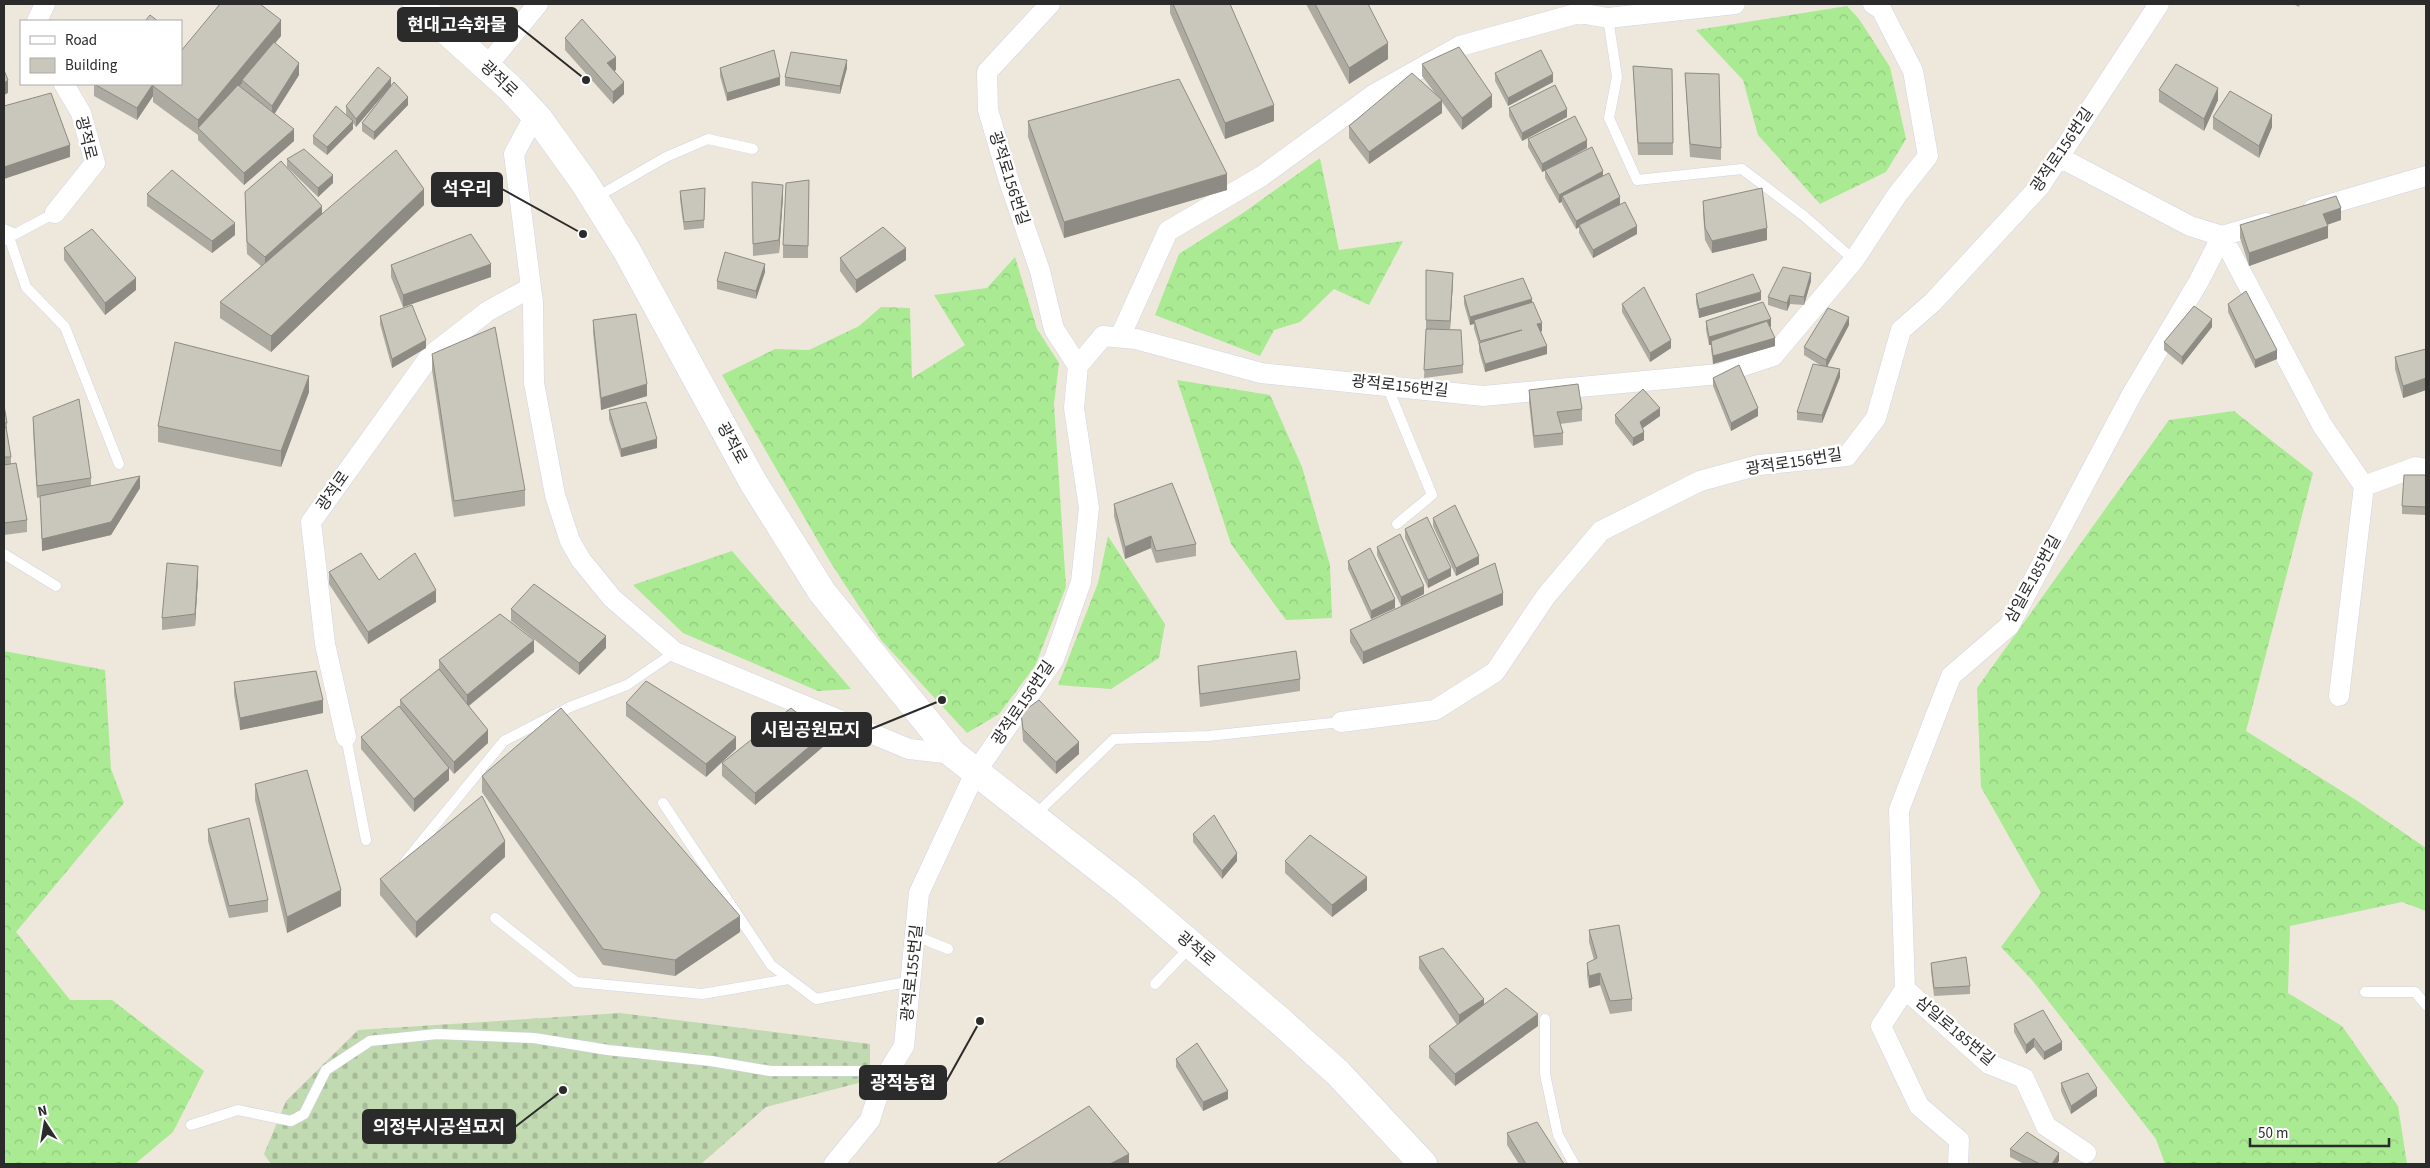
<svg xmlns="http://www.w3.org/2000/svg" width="2430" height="1168" viewBox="0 0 2430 1168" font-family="'Source Sans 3','Noto Sans KR',sans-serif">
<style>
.forest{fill:url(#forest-crowns)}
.cemetery{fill:url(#cemetery-stones)}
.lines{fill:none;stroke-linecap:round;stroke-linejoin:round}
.lane-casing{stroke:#d1d3e5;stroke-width:11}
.street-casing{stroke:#d1d3e5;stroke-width:21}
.secondary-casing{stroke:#d1d3e5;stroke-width:29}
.lane{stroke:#fff;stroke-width:10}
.street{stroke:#fff;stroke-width:20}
.secondary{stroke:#fff;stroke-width:28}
.wall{fill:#adaaa1}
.shaded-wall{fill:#8d8b83}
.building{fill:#c9c6bb;stroke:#8d8b83}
.labels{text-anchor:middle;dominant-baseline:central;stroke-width:5;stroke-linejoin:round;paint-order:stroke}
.street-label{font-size:16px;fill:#2b2b2b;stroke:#fff}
.leader{fill:none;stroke:#2b2b2b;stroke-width:2}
.callout-dot{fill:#2b2b2b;stroke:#fff;stroke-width:2}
.callout{fill:#2b2b2b;stroke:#2b2b2b;stroke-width:2}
.callout-label{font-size:18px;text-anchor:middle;font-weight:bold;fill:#fff}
</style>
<defs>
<pattern id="forest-crowns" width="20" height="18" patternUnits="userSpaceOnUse" patternTransform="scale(1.25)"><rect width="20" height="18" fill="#a9ea93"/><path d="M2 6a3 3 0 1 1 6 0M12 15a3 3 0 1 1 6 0" fill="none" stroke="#92c97f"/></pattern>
<pattern id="cemetery-stones" width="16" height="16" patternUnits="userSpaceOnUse" patternTransform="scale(1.25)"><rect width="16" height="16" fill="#c2dab1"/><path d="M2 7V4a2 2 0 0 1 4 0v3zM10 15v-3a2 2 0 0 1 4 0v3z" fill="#a7bb98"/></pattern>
</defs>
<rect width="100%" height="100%" fill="#eee8dc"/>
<!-- forest -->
<path class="forest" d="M1847 6 1859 19 1890 67 1906 139 1886 172 1820 204 1758 135 1743 80 1696 30Z
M1320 158 1339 250 1403 241 1369 305 1334 289 1300 322 1274 330 1260 356 1155 315 1179 254 1243 213Z
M1015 257 1037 329 1059 363 1054 404 1066 587 1035 666 999 714 967 733 881 640 829 560 722 375 775 349 809 350 859 326 881 307 910 308 912 378 965 345 934 295 987 288Z
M1177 380 1270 395 1302 467 1330 565 1332 618 1286 620 1231 544Z
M2234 411 2313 473 2246 731 2356 800 2426 848V911L2402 902 2290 926 2288 993 2342 1026 2398 1106 2407 1164H2165L2156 1139 2032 980 2001 947 2041 893 1981 787 1977 688 2169 420Z
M1108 536 1165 624 1159 658 1111 689 1058 685 1098 583Z
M732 551 851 689 818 691 683 633 633 585Z
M4 651 105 670 111 769 124 803 16 932 70 1000H112L204 1071 173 1132 135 1164H4Z"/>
<!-- cemetery -->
<path class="cemetery" d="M620 1013 870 1044V1080L766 1107 701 1164H271L264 1154 286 1101 358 1030Z"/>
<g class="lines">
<defs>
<path id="lane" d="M1608 18 1617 77 1609 118 1637 180 1742 169 1804 216 1854 260
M595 198 666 157 708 139 753 149
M4 229 15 234
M9 237 26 287 65 327 119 464
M4 240 55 213
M1387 386 1432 495 1397 524
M4 554 56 586
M346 737 366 840
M663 803 771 965 816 999 912 981
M1034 816 1114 739 1208 736 1341 722
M405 862 504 741 570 707 627 685 675 652
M495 918 576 982 702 994 789 979
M916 936 948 949
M1155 984 1191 946
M2365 992H2415L2426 1005
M1545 1019V1074L1558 1135 1574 1164
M191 1125 238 1110 291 1121 304 1114 326 1070 370 1041 437 1034 534 1038 608 1050 711 1061 770 1071H888"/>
<path id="street" d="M1050 4 987 72 988 110 1008 178 1040 271 1054 329 1078 366
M37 21 45 4
M486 67 538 4
M535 115 514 154 533 303 534 383 555 495 570 541 581 560 612 598 675 652 909 749 953 754
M2059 157 2190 226 2222 236 2322 425 2364 486 2339 696
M2313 209 2426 176
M55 213 95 163 81 113 64 84
M1120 337 1168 231 1262 176 1373 95 1460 46 1579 13 1608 18 1735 4
M2364 486 2416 467 2426 469
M1341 722 1435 710 1495 672 1546 596 1601 531 1700 481 1759 465 1847 456 1876 418 1901 330 1933 302 2040 186 2159 4
M346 737 325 644 311 522 430 356 488 311 530 288
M1905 989 1989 1064 2024 1078 2046 1126 2086 1153
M834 1164 870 1120 882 1082 904 1046 919 893 975 773 1054 659 1081 582 1089 508 1074 408 1078 366 1103 336 1136 339 1261 373 1483 396 1719 374 1773 356 1854 260 1897 195 1928 156 1913 71 1881 9 1873 4
M1958 1164 1959 1140 1919 1106 1881 1026 1905 989 1899 810 1951 676 2009 626 2132 394 2199 281 2222 236 2266 223"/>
<path id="secondary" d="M417 4 509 87 538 118 584 182 627 251 753 482 822 592 953 754 1127 890 1279 1020 1338 1073 1423 1164"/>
</defs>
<!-- lane casing -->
<use href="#lane" class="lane-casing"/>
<!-- street casing -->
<use href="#street" class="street-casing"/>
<!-- secondary casing -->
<use href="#secondary" class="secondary-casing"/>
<!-- lane -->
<use href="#lane" class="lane"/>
<!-- street -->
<use href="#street" class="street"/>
<!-- secondary -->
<use href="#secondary" class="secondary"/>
</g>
<!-- wall -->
<path class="wall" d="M1170 4H1230L1274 121 1225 139 1170 13Z
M1306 4H1368L1388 59 1349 84Z
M2293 4H2300L2299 7Z
M281 36 275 43 299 75 274 114 294 141 244 185 198 140V135L153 102V96L137 120 94 96V84L182 50Z
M565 38 616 70 614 71 624 94 613 104 565 50Z
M1422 64 1492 107 1462 130 1442 102V113L1369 164 1349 138V126L1437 96 1422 76Z
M1633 66 1672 69 1673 155H1638Z
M720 68 780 85 727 101 720 76Z
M847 68 840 94 785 86V77Z
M1495 73 1553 82 1508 106 1495 81Z
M1685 73 1721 148V160L1690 157Z
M391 86 408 105 374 140 362 131V123L388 89 356 127 353 123V129L327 155 313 144V136L348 117 346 114V106Z
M2159 90 2218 100 2204 131 2159 102Z
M1509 108 1567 117 1522 141 1509 116Z
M2213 117 2272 127 2259 158 2213 129Z
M1028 121 1227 190 1064 238 1028 137Z
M1528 139 1587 148 1560 163 1603 175 1637 234 1593 258 1579 233V227L1576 229 1562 204V202L1559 203 1545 178V171L1542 172 1528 147Z
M287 159 333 183 318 197 287 167Z
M809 180 808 258H783V245Z
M752 182 783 197 779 253 753 256Z
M705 188 704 228 684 230 680 199V191Z
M147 194 235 235 212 253 147 206Z
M1703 201 1767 240 1712 253 1705 240 1703 213Z
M245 204 322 214 424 205 271 352 220 318V302L261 266 247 254Z
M2341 220 2327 225 2328 238 2249 266 2240 238V225Z
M64 248 136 290 105 315 64 260Z
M840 258 906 260 856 293 840 271Z
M391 265 491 277 403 307 391 277Z
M1426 270 1453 281 1450 329H1426Z
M765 272 756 299 717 289V281Z
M1811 281 1804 305 1790 304 1787 311 1768 305V297Z
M1696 294 1761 300 1699 318 1696 302Z
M1464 296 1532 303 1542 331 1541 332 1547 354 1485 372 1479 351V345L1474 329V324L1470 325 1464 304Z
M1622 304 1671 348 1650 362 1622 312Z
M2228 304 2277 359 2255 368 2228 312Z
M380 316 426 348 392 368 380 324Z
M593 320 647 396 601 410 593 332Z
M1706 321 1771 327H1770L1775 346 1713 364 1711 349V345H1709L1706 330Z
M1849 325 1827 366 1840 377 1822 423 1797 420V412L1820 365 1804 355V347Z
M2212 327 2182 365 2164 350V342Z
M1426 329 1463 365V373L1424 378Z
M2426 349V390L2403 398 2395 369V357Z
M432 354 525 490V506L454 517 432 370Z
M1713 378 1758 416 1731 431 1713 386Z
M4 386 5 393V405H4L7 423V434L11 457V464L27 520V532L4 535Z
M1529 390 1582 409V421L1560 424 1563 433V445L1534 448 1529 402Z
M309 392 281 467 158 442V426Z
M609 410 657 448 621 457 609 419Z
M1615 415 1660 416 1643 428 1644 440 1633 446 1615 423Z
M33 417 91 478V486L140 488 111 535 42 551 40 497 37 498 33 429Z
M2426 475V515L2402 514V506Z
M1114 504 1196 544V556L1156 563 1151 548 1125 559 1114 516Z
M1433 518 1479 564 1456 576 1433 526Z
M1405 529 1451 576 1428 588 1405 538Z
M1377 547 1424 594 1401 606 1377 555Z
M1348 561 1395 608 1371 619 1348 569Z
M329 572 379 580 436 602 368 644 329 584Z
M198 579 195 626 162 630V618Z
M1503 605 1363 664 1350 642V630Z
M511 609 606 648 579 675 511 621Z
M534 652 469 706 488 743 454 774 443 761 449 780 414 812 361 749V737L400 708V700L439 669V660Z
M1198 666 1300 679V691L1200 707 1198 678Z
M234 682 323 713 240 730 234 694Z
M626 703 736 749 706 777 626 716Z
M1021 713 1079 754 1056 774 1023 741Z
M824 746 755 805 722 776V763Z
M482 776 740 932 675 976 603 965 482 792Z
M255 784 341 906 287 933 255 800Z
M208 829 268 900V912L229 918 208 841Z
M1193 834 1237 861 1222 879 1193 842Z
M505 857 416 938 380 895V879Z
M1285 861 1367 890 1332 917 1285 873Z
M1589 930 1632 999V1011L1610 1014 1600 985 1589 988 1587 976V963L1594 960 1589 942Z
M1419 957 1484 1005 1538 1026 1455 1086 1429 1058V1046L1457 1025 1419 969Z
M1931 963 1970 986V994L1934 996 1931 971Z
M2014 1024 2062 1050 2044 1060 2034 1047 2026 1054 2014 1032Z
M1176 1059 1228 1099 1203 1111 1176 1067Z
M2061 1083 2097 1096 2071 1114 2061 1091Z
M1507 1133 1564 1164H1519L1507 1145Z
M2010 1149 2059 1161 2057 1164H2024L2010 1157Z"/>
<!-- shaded-wall -->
<path class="shaded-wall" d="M281 20V36L244 81 242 80V83L202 131 198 128V120Z
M1388 43V59L1349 84V68Z
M616 57V70L607 75V63Z
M847 60V68L840 94V86Z
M299 63V75L272 118V106Z
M1553 74V82L1508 106V98Z
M780 77V85L727 101V93Z
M391 78V86L356 127V119Z
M8 80V93L4 95V83Z
M624 82V94L613 104V92Z
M153 84H161L153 86V96L137 120V108Z
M2218 88V100L2204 131V119Z
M1492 95V107L1462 130V118Z
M408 97V105L374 140V132Z
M1442 100V113L1369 164V152Z
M1274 105V121L1225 139V123Z
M1567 109V117L1522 141V133Z
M2272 115V127L2259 158V146Z
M353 121V129L327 155V147Z
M294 129V141L244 185V173Z
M1587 140V148L1542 172V164Z
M70 145V157L4 179V167Z
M1603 171V179L1562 196V202L1559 203V195Z
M1227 174V190L1064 238V222Z
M333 175V183L318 197V188Z
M783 185V197L779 253V240Z
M424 189V205L271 352V336Z
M1620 197V205L1579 225V227L1576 229V221Z
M322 206V218L265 269V257Z
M2341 208V220L2323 226V214Z
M235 223V235L212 253V241Z
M1637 226V234L1593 258V250Z
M2328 226V238L2249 266V253Z
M1767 228V240L1712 253V241Z
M906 248V260L856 293V280Z
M491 264V277L403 307V295Z
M765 264V272L756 299V291Z
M1453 273V281L1450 329V321Z
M1811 273V281L1804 305V297Z
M136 278V290L105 315V303Z
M1761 292V300L1699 318V309Z
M1790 295V304L1787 311V303Z
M1532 299V307L1474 320V324L1470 325V317Z
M1849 317V325L1826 369V360Z
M1771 319V327L1711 344V341V345H1709V337Z
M2212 319V327L2182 365V357Z
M1542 323V331L1537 333V324Z
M1775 338V346L1713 364V356Z
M426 340V348L392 368V359Z
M1671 340V348L1650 362V353Z
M1547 346V354L1485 372V364Z
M2277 350V359L2255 368V360Z
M1840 369V377L1822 423V415Z
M309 376V392L281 467V451Z
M2426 378V390L2403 398V386Z
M647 384V396L601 410V398Z
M1660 408V416L1640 430V422Z
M1758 408V416L1731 431V423Z
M1644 432V440L1633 446V438Z
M657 439V448L621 457V449Z
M140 476V488L111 535 42 551V539Z
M1151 536V548L1125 559V547Z
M1479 556V564L1456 576V568Z
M198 566V579L195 626V614Z
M1451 568V576L1428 588V580Z
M1424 586V594L1401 606V597Z
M436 590V602L368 644V632Z
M1503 593V605L1363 664V652Z
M1395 599V608L1371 619V611Z
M606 636V648L579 675V663Z
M534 640V652L467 707V695Z
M323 700V713L240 730V718Z
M488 730V743L454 774V762Z
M824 734V746L755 805V793Z
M736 737V749L706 777V764Z
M1079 742V754L1056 774V762Z
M449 768V780L414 812V799Z
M505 841V857L416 938V922Z
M1237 853V861L1222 879V871Z
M1367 877V890L1332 917V905Z
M341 890V906L287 933V917Z
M740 916V932L675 976V960Z
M1600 973V985L1589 988V976Z
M1484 999V1011L1459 1027V1015Z
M1538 1014V1026L1455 1086V1074Z
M2034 1038V1047L2026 1054V1045Z
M2062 1042V1050L2044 1060V1052Z
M2097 1088V1096L2071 1114V1106Z
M1228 1091V1099L1203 1111V1102Z
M2059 1153V1161L2057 1164H2052Z
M1129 1154V1164H1110Z"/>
<!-- building -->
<path class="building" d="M220 4H260L281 20 198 120 153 86 154 84H181V51Z
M1173 4H1230L1274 105 1225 123Z
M1315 4H1368L1388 43 1349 68Z
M150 15 158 21H145Z
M582 19 616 57 607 63 624 82 613 92 565 38Z
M274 42 299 63 272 106 242 80Z
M1459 47 1492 95 1462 118 1422 64Z
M774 50 780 77 727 93 720 68Z
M1541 50 1553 74 1508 98 1495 73Z
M791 52 847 60 840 86 785 77Z
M2176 64 2218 88 2204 119 2159 90Z
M1633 66 1672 69 1673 143H1638Z
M378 67 391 78 356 119 346 106Z
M4 70 8 80 4 83Z
M1412 73 1442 100 1369 152 1349 126Z
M1685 73 1719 74 1721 148 1690 144Z
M1179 79 1227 174 1064 222 1028 121Z
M394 82 408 97 374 132 362 123Z
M94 84H153L137 108Z
M238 85 294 129 244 173 198 128Z
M1555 85 1567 109 1522 133 1509 108Z
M2230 91 2272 115 2259 146 2213 117Z
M51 93 70 145 4 167V106Z
M336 106 353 121 327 147 313 136Z
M1575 116 1587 140 1542 164 1528 139Z
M1592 147 1603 171 1559 195 1545 170Z
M304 149 333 175 318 188 287 159Z
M396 150 424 189 271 336 220 302Z
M281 161 322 206 265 257 247 242 245 192Z
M172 170 235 223 212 241 147 194Z
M1609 173 1620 197 1576 221 1562 196Z
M809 180 808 246 783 245 786 183Z
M752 182 783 185 779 240 753 244Z
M705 188 704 220 684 222 680 191Z
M1762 188 1767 228 1712 241 1705 228 1703 201Z
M2336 196 2341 208 2323 214 2328 226 2249 253 2240 225Z
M1625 202 1637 226 1593 250 1579 225Z
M883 227 906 248 856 280 840 258Z
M92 229 136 278 105 303 64 248Z
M471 234 491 264 403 295 391 265Z
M725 252 765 264 756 291 717 281Z
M1783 267 1811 273 1804 297 1790 295 1787 303 1768 297Z
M1426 270 1453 273 1450 321 1426 320Z
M1753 274 1761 292 1699 309 1696 294Z
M1523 278 1532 299 1470 317 1464 296Z
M1644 287 1671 340 1650 353 1622 304Z
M2246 291 2277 350 2255 360 2228 304Z
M1533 302 1542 323 1537 324 1547 346 1485 364 1479 343 1522 330 1480 341 1474 320Z
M1763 302 1771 319 1709 337 1706 321Z
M412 305 426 340 392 359 380 316Z
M2194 306 2212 319 2182 357 2164 342Z
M1828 308 1849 317 1826 360 1804 347Z
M636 314 647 384 601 398 593 320Z
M1767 321 1775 338 1713 356 1711 341Z
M495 327 525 490 454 501 432 354Z
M1426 329 1461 330 1463 365 1424 370Z
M175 342 309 376 281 451 158 426Z
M2426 349V378L2403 386 2395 357Z
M1813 364 1840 369 1822 415 1797 412Z
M1739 365 1758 408 1731 423 1713 378Z
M1578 384 1582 409 1557 412 1563 433 1534 436 1529 390Z
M1643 389 1660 408 1640 422 1644 432 1633 438 1615 415Z
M79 399 91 478 37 486 33 417Z
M646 402 657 439 621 449 609 410Z
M4 405 7 423H4Z
M6 427 11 457H4V428Z
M16 463 27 520 4 523V465Z
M2404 475H2426V507L2402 506Z
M140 476 111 522 42 539 40 496Z
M1172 483 1196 544 1156 551 1151 536 1125 547 1114 504Z
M1455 505 1479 556 1456 568 1433 518Z
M1427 517 1451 568 1428 580 1405 529Z
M1400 534 1424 586 1401 597 1377 547Z
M1370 548 1395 599 1371 611 1348 561Z
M361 553 379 580 415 553 436 590 368 632 329 572Z
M167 563 198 566 195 614 162 618Z
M1495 563 1503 593 1363 652 1350 630Z
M534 584 606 636 579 663 511 609Z
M500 614 534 640 467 695 439 660Z
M1296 651 1300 679 1200 694 1198 666Z
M439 669 488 730 454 762 400 700Z
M316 671 323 700 240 718 234 682Z
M646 681 736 737 706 764 626 703Z
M1039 700 1079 742 1056 762 1023 729 1021 713Z
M399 706 449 768 414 799 361 737Z
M561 708 740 916 675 960 603 949 482 776Z
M791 708 824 734 755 793 722 763Z
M307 770 341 890 287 917 255 784Z
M482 796 505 841 416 922 380 879Z
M1214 815 1237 853 1222 871 1193 834Z
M249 818 268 900 229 906 208 829Z
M1310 835 1367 877 1332 905 1285 861Z
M1619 925 1632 999 1610 1001 1600 973 1589 976 1587 963 1597 958 1589 930Z
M1443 948 1484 999 1459 1015 1419 957Z
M1966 957 1970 986 1934 988 1931 963Z
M1506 988 1538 1014 1455 1074 1429 1046Z
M2043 1010 2062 1042 2044 1052 2034 1038 2026 1045 2014 1024Z
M1197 1043 1228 1091 1203 1102 1176 1059Z
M2088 1073 2097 1088 2071 1106 2061 1083Z
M1089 1106 1129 1154 1110 1164H996Z
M1537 1122 1564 1164H1526L1507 1133Z
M2027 1132 2059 1153 2052 1164H2040L2010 1149Z"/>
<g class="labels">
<!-- street labels -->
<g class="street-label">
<text transform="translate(499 79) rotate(43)">광적로</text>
<text transform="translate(86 138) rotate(76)">광적로</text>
<text transform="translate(2062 150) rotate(-56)">광적로156번길</text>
<text transform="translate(1009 178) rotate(72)">광적로156번길</text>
<text transform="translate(1400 386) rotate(6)">광적로156번길</text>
<text transform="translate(732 443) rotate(61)">광적로</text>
<text transform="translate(1794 462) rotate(-9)">광적로156번길</text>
<text transform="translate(333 491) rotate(-55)">광적로</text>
<text transform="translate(2033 579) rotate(-61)">삼일로185번길</text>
<text transform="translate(1023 703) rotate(-56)">광적로156번길</text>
<text transform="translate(1196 949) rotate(40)">광적로</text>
<text transform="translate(912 973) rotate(-84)">광적로155번길</text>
<text transform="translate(1955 1031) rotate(40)">삼일로185번길</text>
</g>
</g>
<!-- callouts -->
<path class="leader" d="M586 80L517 25M583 234L502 189M942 700L871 729M980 1021L946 1082M563 1090L515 1127"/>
<g class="callout-dot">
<circle cx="586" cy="80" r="5"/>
<circle cx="583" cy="234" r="5"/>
<circle cx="942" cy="700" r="5"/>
<circle cx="980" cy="1021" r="5"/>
<circle cx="563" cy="1090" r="5"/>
</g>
<g class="callout">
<rect x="398" y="8" width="119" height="33" rx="5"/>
<rect x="432" y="173" width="70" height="33" rx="5"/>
<rect x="752" y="713" width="119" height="33" rx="5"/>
<rect x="860" y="1066" width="86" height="33" rx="5"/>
<rect x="363" y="1110" width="152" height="33" rx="5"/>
</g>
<g class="callout-label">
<text x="457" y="31">현대고속화물</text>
<text x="467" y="195">석우리</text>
<text x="811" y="736">시립공원묘지</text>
<text x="903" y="1089">광적농협</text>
<text x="439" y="1133">의정부시공설묘지</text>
</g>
<!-- border -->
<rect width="2430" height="1168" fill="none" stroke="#2b2b2b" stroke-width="10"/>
<!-- legend -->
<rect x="20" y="20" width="162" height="65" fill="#ffffff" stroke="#aaaaaa"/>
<rect x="30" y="36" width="25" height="8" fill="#ffffff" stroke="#aaaaaa"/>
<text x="65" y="45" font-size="15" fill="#2b2b2b">Road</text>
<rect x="30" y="58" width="25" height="15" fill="#c9c6bb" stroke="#aaaaaa"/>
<text x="65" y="70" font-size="15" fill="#2b2b2b">Building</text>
<!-- north arrow -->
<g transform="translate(45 1123) rotate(348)" stroke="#ffffff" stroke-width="4" paint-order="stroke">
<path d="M0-4L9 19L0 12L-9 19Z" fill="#2b2b2b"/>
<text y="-8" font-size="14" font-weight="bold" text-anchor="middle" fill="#2b2b2b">N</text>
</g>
<!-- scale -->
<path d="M2250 1138v8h139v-8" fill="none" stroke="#2b2b2b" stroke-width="2.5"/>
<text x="2258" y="1138" font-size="15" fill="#2b2b2b" stroke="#ffffff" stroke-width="4" paint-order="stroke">50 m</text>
</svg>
